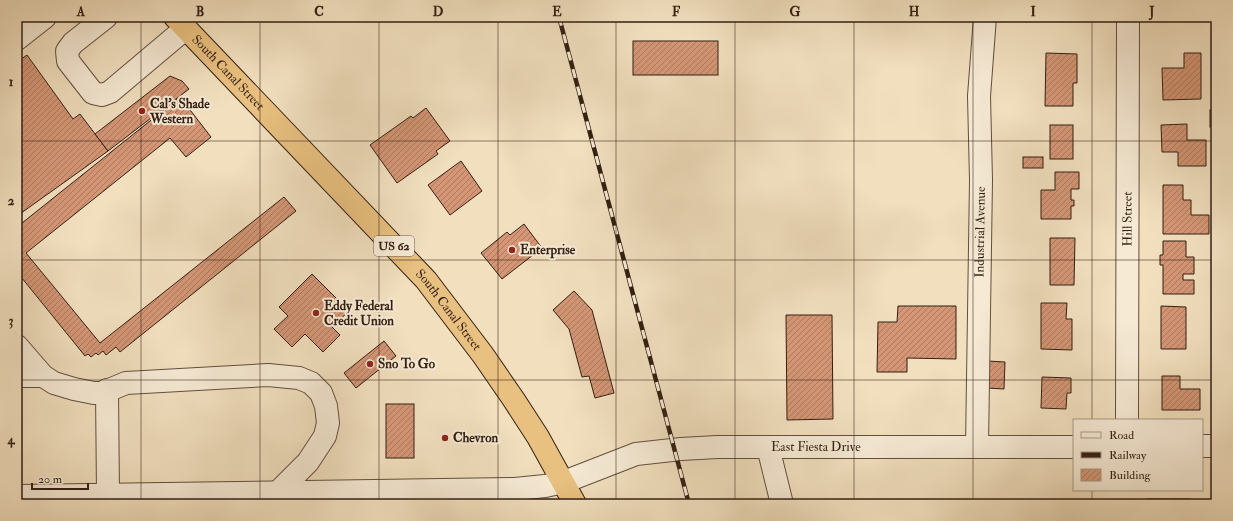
<svg xmlns="http://www.w3.org/2000/svg" width="1233" height="521" font-family="'IM FELL Double Pica',serif">
<style>
.building{fill:url(#building-hatch);stroke:#331f13}
.lines{fill:none;stroke-linecap:round;stroke-linejoin:round}
.minor-casing{stroke:#624f3e;stroke-width:24}
.highway-casing{stroke:#331f13;stroke-width:24}
.minor{stroke:#f6ead5;stroke-width:22}
.highway{stroke:#e8c07f;stroke-width:22}
.rail-casing{stroke:#331f13;stroke-width:4.5}
.rail{stroke:#f6ead5;stroke-width:3;stroke-dasharray:9;stroke-linecap:butt}
.grid{fill:none;stroke:#331f13;stroke-width:1;stroke-opacity:0.55}
.poi-dot{fill:#8f2418;stroke:#f6ead5;stroke-width:1.5}
.labels{text-anchor:middle;dominant-baseline:central;stroke-width:4;stroke-linejoin:round;paint-order:stroke}
.shield{fill:#f6ead5;stroke:#6e5c4d;stroke-width:1}
.shield-label{font-size:12px;font-weight:bold;fill:#331f13}
.street-label{font-size:13px;fill:#331f13;stroke:#f6ead5}
.poi-label{font-size:13px;font-weight:bold;fill:#331f13;stroke:#f6ead5;text-anchor:start}
.neatline{fill:none;stroke:#331f13;stroke-width:1.5}
.grid-label{font-size:13px;text-anchor:middle;font-weight:bold;fill:#331f13}
</style>
<defs>
<pattern id="building-hatch" width="6" height="6" patternUnits="userSpaceOnUse"><rect width="6" height="6" fill="#d49675"/><path d="M-1 1l2-2M0 6l6-6M5 7l2-2" fill="none" stroke="#ad7a5f"/></pattern>
</defs>
<rect width="100%" height="100%" fill="#f1dfbe"/>
<filter id="stains"><feTurbulence type="fractalNoise" baseFrequency=".005" numOctaves="4"/><feColorMatrix values="0 0 0 0 .2 0 0 0 0 .09 0 0 0 0 .02 0 0 0 .5 -.17"/></filter>
<radialGradient id="worn" r=".72"><stop offset=".6" stop-color="#630" stop-opacity="0"/><stop offset="1" stop-color="#630" stop-opacity=".3"/></radialGradient>
<!-- building -->
<g class="building">
<path d="M232,17H243L235,22Z"/>
<rect x="633" y="41" width="85" height="34"/>
<path d="M1046,53L1077,54V83H1073V106H1045Z"/>
<path d="M1184,53H1201V99L1163,100L1162,68H1184Z"/>
<path d="M27,55L73,119L80,114L108,151L17,216V62Z"/>
<path d="M170,76L182,81L189,89L108,151L95,134Z"/>
<path d="M180,97L211,137L186,157L170,138L26,253L100,343L284,197L296,211L120,352L116,347L106,355L103,351L98,355L96,353L91,357L88,354L85,356L17,272V227Z"/>
<path d="M426,108L450,141L436,151L438,154L397,183L370,145L411,116L413,118Z"/>
<rect x="1210" y="110" width="6" height="17"/>
<path d="M1187,124V140H1206V166H1178V152H1162L1161,125Z"/>
<rect x="1050" y="125" width="23" height="34"/>
<rect x="1023" y="157" width="20" height="11"/>
<path d="M461,161L482,191L450,215L428,185Z"/>
<path d="M1055,172H1079V189H1071V200H1074V206H1071V219H1041V190H1055Z"/>
<path d="M1163,185H1183V200H1191V215H1209V234H1163Z"/>
<path d="M524,224L542,248L502,279L481,253L507,232L510,235Z"/>
<path d="M1050,238H1075L1074,285H1050Z"/>
<path d="M1163,241H1186V257H1194V274H1183V280H1194V294H1163V265H1160V255H1163Z"/>
<path d="M312,274L349,311L332,327L340,335L323,352L305,334L292,347L274,329L288,316L279,307Z"/>
<path d="M574,291L592,310L614,393L595,398L589,376L582,377L569,329L553,310Z"/>
<path d="M1041,303H1067L1066,319H1072V350L1041,349Z"/>
<path d="M898,306H956V359L907,358V372H877L878,322H897Z"/>
<path d="M1161,306L1186,307V349H1161Z"/>
<path d="M786,315H832L833,419L787,420Z"/>
<path d="M384,341L396,356L356,388L344,373Z"/>
<path d="M988,361L1005,362L1004,389L987,388Z"/>
<path d="M1162,376H1180V389H1200V410H1162Z"/>
<path d="M1042,377L1071,378V393H1067L1066,409L1041,408Z"/>
<rect x="386" y="404" width="28" height="54"/>
<rect x="1147" y="499" width="43" height="5"/>
</g>
<g class="lines">
<defs>
<g id="minor">
<path d="M106,17L73,43L67,51L68,61L93,93L102,95L110,92L186,28"/>
<path d="M17,39L45,17"/>
<path d="M17,346L43,376"/>
<path d="M17,376H43L54,383L74,389L94,393H102L126,383L268,375L299,378L311,383L321,393L326,406L328,423L325,436L308,462L278,492"/>
<path d="M107,390L108,495"/>
<path id="s1" d="M1127,420L1128,17"/>
<path d="M1202,446H1216"/>
<path d="M768,447L782,504"/>
<path id="s2" d="M977,447L981,180L979,96L985,17"/>
<path id="s3" d="M17,496L515,489L545,486L564,482L636,454L681,449L717,447H1074"/>
</g>
<g id="highway">
<path id="s4" d="M175,17L426,280L483,355L514,400L538,437L575,504"/>
</g>
</defs>
<!-- minor casing -->
<use href="#minor" class="minor-casing"/>
<!-- highway casing -->
<use href="#highway" class="highway-casing"/>
<!-- minor -->
<use href="#minor" class="minor"/>
<!-- highway -->
<use href="#highway" class="highway"/>
<defs>
<path id="rail" d="M559,17L689,504"/>
</defs>
<!-- rail casing -->
<use href="#rail" class="rail-casing"/>
<!-- rail -->
<use href="#rail" class="rail"/>
</g>
<!-- grid -->
<path class="grid" d="M141,17V504M260,17V504M379,17V504M498,17V504M616,17V504M735,17V504M854,17V504M973,17V504M1092,17V420M17,141H1216M17,260H1216M17,380H1216M1092,490V504"/>
<!-- markers -->
<g class="poi-dot">
<circle cx="142" cy="111" r="4"/>
<circle cx="512" cy="250" r="4"/>
<circle cx="316" cy="313" r="4"/>
<circle cx="370" cy="364" r="4"/>
<circle cx="445" cy="438" r="4"/>
</g>
<g class="labels">
<!-- shield labels -->
<rect class="shield" x="374" y="236" width="40" height="20" rx="3"/>
<g class="shield-label">
<text x="394" y="246">US 62</text>
</g>
<!-- street labels -->
<g class="street-label">
<text stroke="none"><textPath href="#s4" startOffset="77">South Canal Street</textPath></text>
<text stroke="none"><textPath href="#s1" startOffset="201">Hill Street</textPath></text>
<text stroke="none"><textPath href="#s2" startOffset="215">Industrial Avenue</textPath></text>
<text stroke="none"><textPath href="#s4" startOffset="401">South Canal Street</textPath></text>
<text stroke="none"><textPath href="#s3" startOffset="805">East Fiesta Drive</textPath></text>
</g>
<!-- poi labels -->
<g class="poi-label">
<text x="150" y="104">Cal's Shade<tspan x="150" dy="15">Western</tspan></text>
<text x="520" y="250">Enterprise</text>
<text x="324" y="306">Eddy Federal<tspan x="324" dy="15">Credit Union</tspan></text>
<text x="378" y="364">Sno To Go</text>
<text x="453" y="438">Chevron</text>
</g>
</g>
<!-- margin -->
<rect width="1233" height="521" fill="none" stroke="#f1dfbe" stroke-width="44"/>
<!-- legend -->
<rect x="1073" y="419" width="130" height="72" fill="#f6ead5" stroke="#a89987"/>
<rect x="1081" y="432" width="20" height="6" fill="#f6ead5" stroke="#a89987"/>
<text x="1109" y="439" font-size="12" fill="#331f13">Road</text>
<rect x="1081" y="452" width="20" height="6" fill="#331f13" stroke="#a89987"/>
<text x="1109" y="459" font-size="12" fill="#331f13">Railway</text>
<rect x="1081" y="469" width="20" height="12" fill="url(#building-hatch)" stroke="#a89987"/>
<text x="1109" y="479" font-size="12" fill="#331f13">Building</text>
<!-- scale -->
<path d="M32 483v6h56v-6" fill="none" stroke="#331f13" stroke-width="2"/>
<text x="38" y="483" font-size="12" fill="#331f13" stroke="#f6ead5" stroke-width="3" paint-order="stroke">20 m</text>
<rect x="22" y="22" width="1189" height="477" class="neatline"/>
<g class="grid-label">
<text x="81" y="16">A</text>
<text x="200" y="16">B</text>
<text x="319" y="16">C</text>
<text x="438" y="16">D</text>
<text x="557" y="16">E</text>
<text x="676" y="16">F</text>
<text x="795" y="16">G</text>
<text x="914" y="16">H</text>
<text x="1033" y="16">I</text>
<text x="1152" y="16">J</text>
<text x="11" y="86">1</text>
<text x="11" y="205">2</text>
<text x="11" y="325">3</text>
<text x="11" y="444">4</text>
</g>
<rect width="100%" height="100%" filter="url(#stains)"/>
<rect width="100%" height="100%" fill="url(#worn)"/>
</svg>
